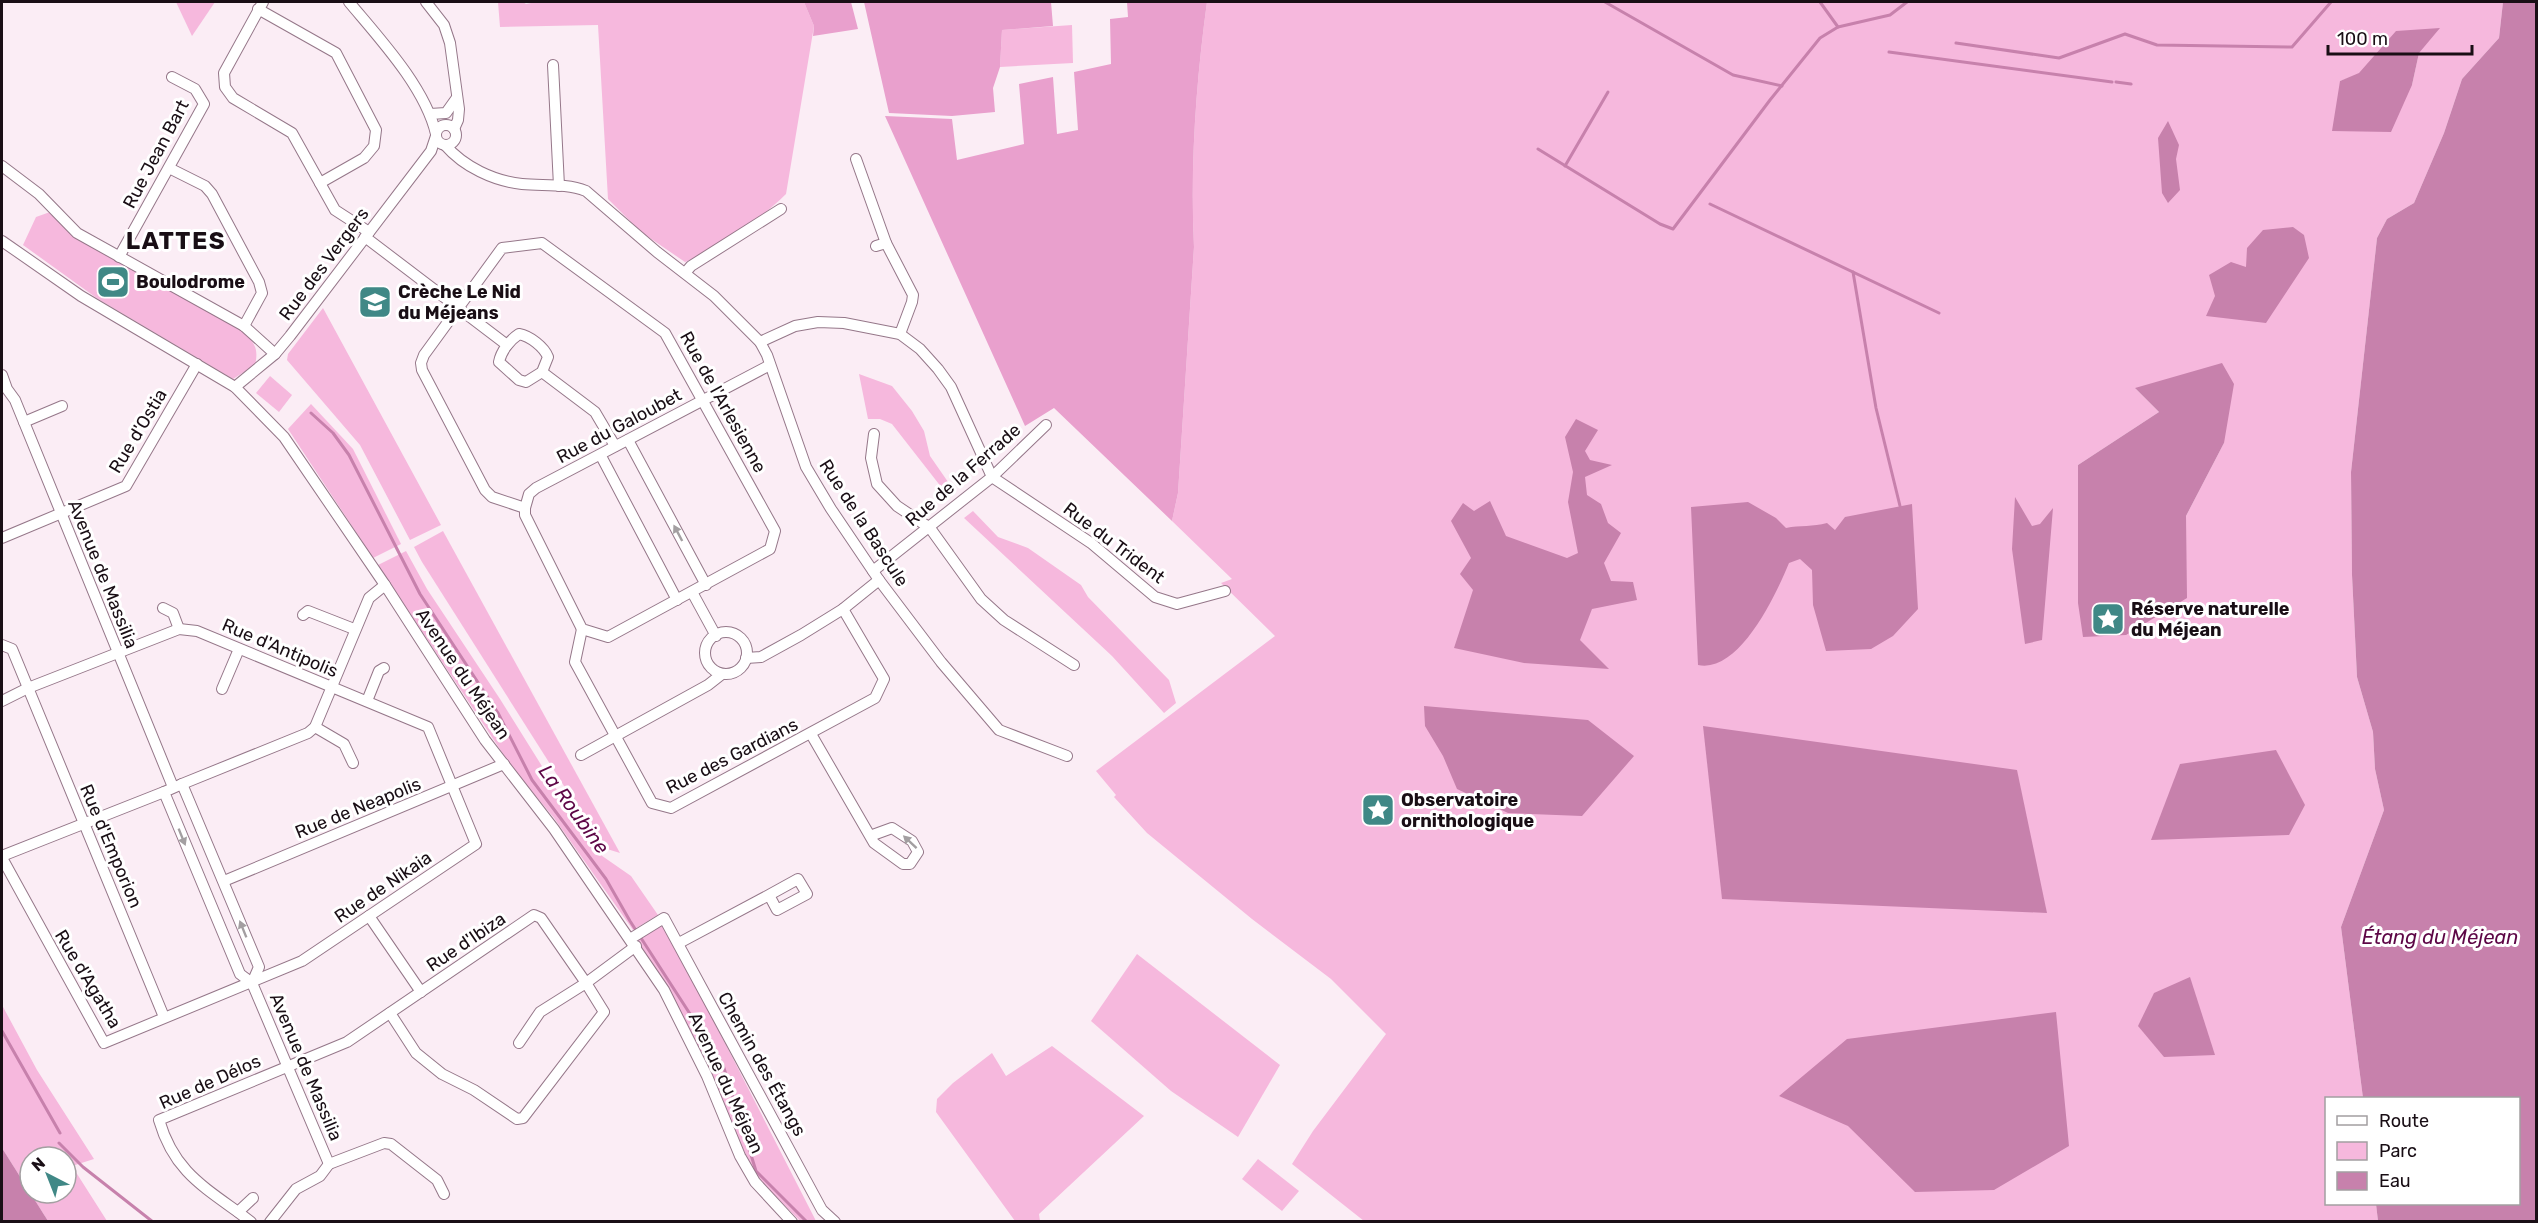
<svg xmlns="http://www.w3.org/2000/svg" width="2538" height="1223" font-family="Rubik,sans-serif">
<style>
.green{fill:#f6b8dd;fill-rule:evenodd}
.forest{fill:#e9a0cd}
.water{fill:#c781ac}
.lines{fill:none;stroke-linecap:round;stroke-linejoin:round}
.stream{stroke:#c781ac;stroke-width:3}
.street-casing{stroke:#957789;stroke-width:12}
.street{stroke:#fff;stroke-width:10}
.oneway{fill:#a39fa1}
.labels{text-anchor:middle;dominant-baseline:central;stroke-width:6;stroke-linejoin:round;paint-order:stroke}
.street-label{font-size:18px;fill:#190e15;stroke:#fff}
.poi-label{font-size:18px;font-weight:bold;fill:#190e15;stroke:#fff;text-anchor:start}
.water-label{font-size:20px;font-style:italic;fill:#5d0646;stroke:#fff}
.district-label{font-size:24px;font-weight:bold;letter-spacing:1.5px;fill:#190e15;stroke:#fff}
</style>
<rect width="100%" height="100%" fill="#fbedf5"/>
<!-- green -->
<g class="green">
<path d="M176,2H215L192,36Z"/>
<path d="M498,2H523L526,4L536,2H804L814,26L786,194C758,221 721,249 685,262L641,232L608,199L598,25L500,27Z"/>
<path d="M1207,2H2503L2499,38L2462,79L2444,133L2414,203L2387,219L2377,238L2351,472L2352,575L2357,677L2373,732L2375,769L2384,810L2341,927L2363,1098H2326V1204H2376L2378,1221H1364L1292,1164L1313,1131L1386,1034L1331,979L1252,919L1147,833L1114,797L1116,795L1096,771L1275,636L1221,583L1232,579L1172,521L1178,493L1194,247C1190,166 1196,82 1207,2ZM2419,53L2412,85L2340,81ZM2135,388L2224,443L2186,516L2185,553L2078,465L2159,412Z"/>
<path d="M1072,25L1073,63L1000,67L1002,30Z"/>
<path d="M50,212L77,238L237,327C251,339 260,345 255,365L233,379L98,299L23,245L36,217Z"/>
<path d="M323,308L441,525L410,540L360,445L287,360L288,354Z"/>
<path d="M859,374L892,386L912,411L924,431L930,456L955,492L949,497L892,424L880,419H868Z"/>
<path d="M270,376L292,395L279,412L256,393Z"/>
<path d="M311,404L353,449L401,544L373,558L288,429Z"/>
<path d="M973,511L998,537L1028,548L1081,585L1088,597L1169,680L1176,703L1164,713L1112,656L964,518Z"/>
<path d="M443,531L620,853L607,849L590,827L422,562L414,547Z"/>
<path d="M406,551L427,589L500,699L595,851L631,876L658,915L633,930L554,818L511,766L378,565Z"/>
<path d="M662,924L680,955L816,1221H800L754,1174L710,1073L638,940Z"/>
<path d="M1137,954L1280,1065L1238,1137L1171,1091L1091,1021Z"/>
<path d="M2,1005L37,1070L94,1159L72,1166L107,1221H48L2,1148ZM30,1157H66V1193H30Z"/>
<path d="M1052,1046L1144,1116L1039,1214L1040,1221H1015L936,1112L937,1099L953,1083L992,1053L1006,1076Z"/>
<path d="M1258,1159L1299,1191L1282,1211L1242,1179Z"/>
</g>
<!-- forest -->
<g class="forest">
<path d="M804,2H851L858,29L813,36L814,26Z"/>
<path d="M864,2H1051L1053,26L1002,30L1000,67L993,88L995,112L952,116L889,113Z"/>
<path d="M1127,2H1207C1196,82 1190,166 1194,247L1178,493L1172,521L1054,408L1025,426L885,116L952,119L957,160L1024,144L1019,84L1053,77L1057,134L1078,130L1074,72L1111,64L1110,19L1128,17Z"/>
</g>
<!-- water -->
<g class="water">
<path d="M2503,2H2536V1221H2378L2376,1204H2518V1098H2363L2341,927L2384,810L2375,769L2373,732L2357,677L2352,575L2351,472L2377,238L2387,219L2414,203L2444,133L2462,79L2499,38Z"/>
<path d="M2440,28L2419,53L2412,85L2391,132L2332,131L2340,81L2359,73L2396,31Z"/>
<path d="M2168,121L2179,145L2176,159L2180,190L2168,203L2162,193L2158,138Z"/>
<path d="M2293,227L2304,235L2309,258L2266,323L2206,316L2215,296L2209,275L2231,262L2246,267L2247,248L2263,230Z"/>
<path d="M2222,363L2234,384L2224,443L2186,516L2187,598L2126,635L2083,637L2078,603V465L2159,412L2135,388Z"/>
<path d="M1576,419L1598,430L1585,451L1590,460L1612,465L1585,477L1587,495L1601,504L1608,523L1621,533L1604,563L1611,581L1633,582L1637,600L1592,609L1580,640L1609,669L1524,663L1454,648L1473,590L1460,574L1471,558L1451,521L1463,503L1474,511L1490,501L1506,536L1567,558L1578,553L1568,502L1573,472L1565,437Z"/>
<path d="M2015,497L2032,526L2040,524L2053,508L2042,640L2025,644L2012,549Z"/>
<path d="M1748,502L1776,518L1786,528C1800,525 1813,527 1827,523L1835,530L1845,517L1912,504L1918,609L1893,636L1871,649L1826,651L1813,605L1812,570L1800,559L1789,563C1776,595 1739,674 1698,665L1691,507Z"/>
<path d="M1424,706L1588,720L1634,756L1582,816L1508,813L1457,789L1443,756L1425,726Z"/>
<path d="M1703,726L2017,770L2047,913L1722,899Z"/>
<path d="M2276,750L2305,805L2289,835L2151,840L2180,764Z"/>
<path d="M2190,977L2215,1055L2164,1057L2138,1026L2154,993Z"/>
<path d="M2056,1012L2069,1146L1994,1190L1915,1192L1848,1126L1779,1096L1847,1039Z"/>
<path d="M2,1148L48,1221H2Z"/>
</g>
<g class="lines">
<!-- stream -->
<g class="stream">
<path d="M1605,2L1733,75L1782,86"/>
<path d="M1820,2L1838,27"/>
<path d="M1956,43L2059,58L2125,34L2157,45L2292,47L2331,2"/>
<path d="M1889,52L2112,82"/>
<path d="M2116,82L2131,84"/>
<path d="M1538,149L1660,224L1673,229L1770,100L1820,38L1838,27L1890,15L1907,2"/>
<path d="M1565,166L1608,92"/>
<path d="M1710,204L1939,313"/>
<path d="M1853,272L1876,408L1900,506"/>
<path d="M311,413L333,433L349,455L420,594L498,713L532,780L606,879L630,921L723,1065L756,1171L807,1222"/>
<path d="M2,1031L60,1133"/>
<path d="M59,1143L83,1167L153,1222"/>
</g>
<defs>
<g id="street">
<path d="M263,2L224,73L225,87L233,98L292,133L335,210L369,232"/>
<path d="M349,2C379,38 425,87 436,134"/>
<path d="M426,2L444,25L450,43L459,109L458,120L454,129"/>
<path d="M258,9L336,53L376,130L374,146L364,158L320,183"/>
<path d="M553,65L559,186"/>
<path d="M430,114L446,113L456,99"/>
<circle cx="446" cy="135" r="10"/>
<path d="M445,145C464,167 494,181 522,184C544,186 566,183 586,191L657,252L714,296L760,342L767,355L806,467L831,509L879,580L941,662L999,730L1067,756"/>
<path d="M856,159L886,243"/>
<path d="M2,166L39,194L77,233L244,326L275,354"/>
<path d="M169,168L205,186L212,194L259,282L262,293L244,326"/>
<path d="M365,237L507,345"/>
<path d="M2,241L81,296L235,387L284,437L385,585L485,740L554,829L664,990L707,1076L740,1156L755,1182L792,1222"/>
<path d="M542,243L665,333L775,531L770,549L608,637L582,629L525,515V508L492,497L485,490L422,370L421,363L424,355L502,248Z"/>
<path d="M876,246L886,243L913,295L912,302L900,334"/>
<path d="M119,257L204,104L195,89L172,77"/>
<path d="M685,273L691,266L781,209"/>
<path d="M519,334C530,336 544,347 548,357L542,372L526,382L519,380L499,362C501,351 510,340 519,334Z"/>
<path d="M760,342L795,326L818,322L844,323L900,334L920,349L938,369L951,387L992,477L1091,543L1155,597L1177,604L1225,591"/>
<path d="M542,372L595,412L615,446"/>
<path d="M2,375L7,389L15,400L173,787"/>
<path d="M235,387L275,354L290,336L431,151L436,136"/>
<path d="M24,422L62,406"/>
<path d="M874,434L871,458L877,484L897,506L930,528L981,599L1004,620L1074,665"/>
<path d="M628,440L706,585"/>
<path d="M601,456L677,600"/>
<path d="M525,508L529,494L536,488L770,365"/>
<path d="M2,538L126,486L197,364"/>
<path d="M873,571L992,477L1046,425"/>
<path d="M692,592L716,636"/>
<path d="M163,608L173,613L179,629"/>
<path d="M303,615L308,611L354,629"/>
<path d="M582,629L575,662L652,803L671,808L875,698L884,679L843,609"/>
<circle cx="726" cy="653" r="21"/>
<path d="M2,645L12,649L164,1017"/>
<path d="M746,658L761,657L801,635L843,609L879,580"/>
<path d="M222,689L239,649"/>
<path d="M2,701L28,688L179,629L197,631L428,727L476,844L302,961L104,1043L2,858"/>
<path d="M367,701L379,671L384,668"/>
<path d="M315,727L344,744L353,763"/>
<path d="M811,734L874,843L903,864H910L918,852L912,841L892,828L870,836"/>
<path d="M581,755L708,685L722,674"/>
<path d="M182,784L308,733L315,727L369,598L385,585"/>
<path d="M2,856L164,792"/>
<path d="M224,881L504,764"/>
<path d="M369,916L421,992"/>
<path d="M630,939L664,918L822,1210L835,1222"/>
<path d="M679,943L769,895L777,910L807,894L798,879L769,895"/>
<path d="M252,983L259,967L182,784L164,792L240,974L252,983L329,1164"/>
<path d="M390,1013L416,1053L442,1074L474,1090L517,1119L523,1118L604,1012L586,983L540,1012L519,1043"/>
<path d="M329,1164L384,1143L391,1144L437,1180L444,1194"/>
<path d="M253,1198L238,1212C199,1184 173,1168 159,1120L347,1042L534,915L541,918L586,983L636,946"/>
<path d="M238,1212L251,1222"/>
<path d="M270,1222L296,1189L320,1176L329,1164"/>
</g>
</defs>
<!-- street casing -->
<use href="#street" class="street-casing"/>
<!-- street -->
<use href="#street" class="street"/>
</g>
<!-- one-way arrows -->
<defs><path id="oneway-solid" d="M-6-.8H1V-3.2L6.5 0L1 3.2V.8H-6Z" transform="scale(1.5)"/></defs>
<g class="oneway">
<use href="#oneway-solid" transform="translate(678 533) rotate(-118)"/>
<use href="#oneway-solid" transform="translate(182 837) rotate(68)"/>
<use href="#oneway-solid" transform="translate(910 842) rotate(-137)"/>
<use href="#oneway-solid" transform="translate(243 929) rotate(-112)"/>
</g>
<!-- icons -->
<defs>
<symbol id="stadium-square" viewBox="-11 -11 22 22"><rect x="-9" y="-9" width="18" height="18" rx="4" fill="#408886" stroke="#fff"/><path d="M0-5a6.5 5 0 1 0 0 10a6.5 5 0 1 0 0-10ZM-3.5-1.8h7v3.6h-7Z" fill="#fff"/></symbol>
<symbol id="school-square" viewBox="-11 -11 22 22"><rect x="-9" y="-9" width="18" height="18" rx="4" fill="#408886" stroke="#fff"/><path d="M0-5L7-2L0 1L-7-2ZM-4 1L0 2.5L4 1V4Q0 6-4 4Z" fill="#fff"/></symbol>
<symbol id="sight-square" viewBox="-11 -11 22 22"><rect x="-9" y="-9" width="18" height="18" rx="4" fill="#408886" stroke="#fff"/><path d="M0-6L1.8-2.2L6-1.7L2.9 1.2L3.7 5.4L0 3.3L-3.7 5.4L-2.9 1.2L-6-1.7L-1.8-2.2Z" fill="#fff"/></symbol>
</defs>
<g fill-rule="evenodd">
<use href="#stadium-square" x="94" y="263" width="38" height="38"/>
<use href="#school-square" x="356" y="283" width="38" height="38"/>
<use href="#sight-square" x="2089" y="600" width="38" height="38"/>
<use href="#sight-square" x="1359" y="791" width="38" height="38"/>
</g>
<g class="labels">
<!-- street labels -->
<g class="street-label">
<text transform="translate(156 154) rotate(-62)">Rue Jean Bart</text>
<text transform="translate(324 264) rotate(-53)">Rue des Vergers</text>
<text transform="translate(723 402) rotate(61)">Rue de l'Arlesienne</text>
<text transform="translate(619 426) rotate(-28)">Rue du Galoubet</text>
<text transform="translate(138 431) rotate(-59)">Rue d'Ostia</text>
<text transform="translate(963 475) rotate(-41)">Rue de la Ferrade</text>
<text transform="translate(864 523) rotate(57)">Rue de la Bascule</text>
<text transform="translate(1114 543) rotate(37)">Rue du Trident</text>
<text transform="translate(103 574) rotate(68)">Avenue de Massilia</text>
<text transform="translate(280 648) rotate(23)">Rue d'Antipolis</text>
<text transform="translate(463 674) rotate(56)">Avenue du Méjean</text>
<text transform="translate(732 756) rotate(-27)">Rue des Gardians</text>
<text transform="translate(358 808) rotate(-22)">Rue de Neapolis</text>
<text transform="translate(111 846) rotate(67)">Rue d'Emporion</text>
<text transform="translate(383 887) rotate(-34)">Rue de Nikaia</text>
<text transform="translate(466 942) rotate(-34)">Rue d'Ibiza</text>
<text transform="translate(88 979) rotate(59)">Rue d'Agatha</text>
<text transform="translate(762 1064) rotate(61)">Chemin des Étangs</text>
<text transform="translate(306 1067) rotate(67)">Avenue de Massilia</text>
<text transform="translate(210 1082) rotate(-24)">Rue de Délos</text>
<text transform="translate(726 1083) rotate(65)">Avenue du Méjean</text>
</g>
<!-- poi labels -->
<g class="poi-label">
<text x="136" y="282">Boulodrome</text>
<text x="398" y="292">Crèche Le Nid<tspan x="398" dy="21">du Méjeans</tspan></text>
<text x="2131" y="609">Réserve naturelle<tspan x="2131" dy="21">du Méjean</tspan></text>
<text x="1401" y="800">Observatoire<tspan x="1401" dy="21">ornithologique</tspan></text>
</g>
<!-- water labels -->
<g class="water-label">
<text transform="translate(574 809) rotate(54)">La Roubine</text>
<text x="2440" y="937">Étang du Méjean</text>
</g>
<!-- district labels -->
<g class="district-label">
<text x="176" y="241">LATTES</text>
</g>
</g>
<!-- border -->
<rect width="2538" height="1223" fill="none" stroke="#190e15" stroke-width="6"/>
<!-- legend -->
<rect x="2325" y="1097" width="195" height="108" fill="#ffffff" stroke="#a39fa1" stroke-width="1.5"/>
<rect x="2337" y="1116" width="30" height="9" fill="#ffffff" stroke="#a39fa1" stroke-width="1.5"/>
<text x="2379" y="1127" font-size="18" fill="#190e15">Route</text>
<rect x="2337" y="1142" width="30" height="18" fill="#f6b8dd" stroke="#a39fa1" stroke-width="1.5"/>
<text x="2379" y="1157" font-size="18" fill="#190e15">Parc</text>
<rect x="2337" y="1172" width="30" height="18" fill="#c781ac" stroke="#a39fa1" stroke-width="1.5"/>
<text x="2379" y="1187" font-size="18" fill="#190e15">Eau</text>
<!-- north arrow -->
<g transform="translate(48 1175) rotate(318)"><circle r="28" fill="#ffffff" stroke="#a39fa1" stroke-width="1.5"/>
<path d="M0-4.5L10 22L0 15L-10 22Z" fill="#408886"/>
<text y="-9" font-size="16" font-weight="bold" text-anchor="middle" fill="#190e15">N</text>
</g>
<!-- scale -->
<path d="M2328 45v9h144v-9" fill="none" stroke="#190e15" stroke-width="3"/>
<text x="2337" y="45" font-size="18" fill="#190e15" stroke="#ffffff" stroke-width="4.5" paint-order="stroke">100 m</text>
</svg>
